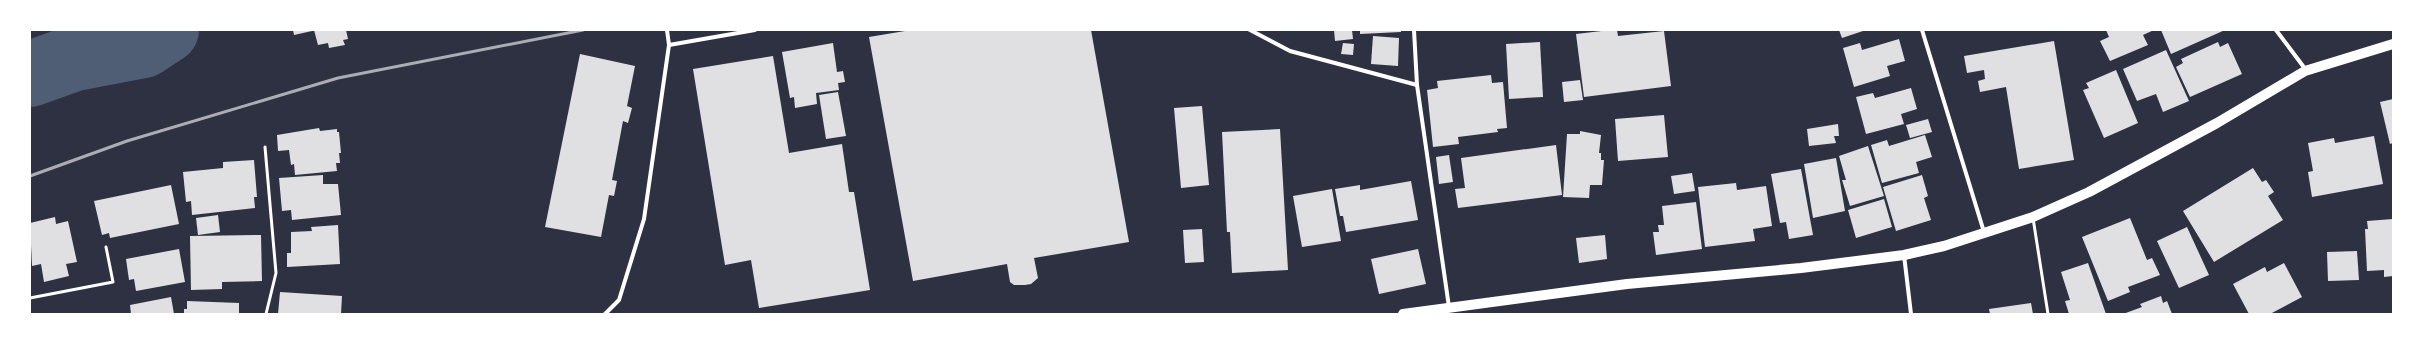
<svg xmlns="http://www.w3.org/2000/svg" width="2423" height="344" font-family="'Zilla Slab',serif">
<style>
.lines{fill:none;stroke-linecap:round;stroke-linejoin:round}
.river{stroke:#4f5d75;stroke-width:66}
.building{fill:#e0e0e3}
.service{stroke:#fff;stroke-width:3}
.minor{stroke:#fff;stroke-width:4}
.primary{stroke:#fff;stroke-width:10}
.rail{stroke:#abadb3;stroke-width:3}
</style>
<rect width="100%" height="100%" fill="#2d3142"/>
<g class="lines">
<!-- river -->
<path class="river" d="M30,74L75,58L143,45L166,30"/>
</g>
<!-- building -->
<g class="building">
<path d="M293,30H312V31L294,35Z"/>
<path d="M314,30H346L348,39L343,40L345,45L329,48L328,43L318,45Z"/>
<path d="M911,30H1091L1129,242L1034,258L1038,278L1031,284L1025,285H1014L1010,282L1007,264L913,281L869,37Z"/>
<path d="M1334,30H1352L1353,39L1335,41Z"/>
<path d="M1360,30H1401V32L1360,34Z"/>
<path d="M1610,30H1617L1618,36L1664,31L1671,86L1584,97L1576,34Z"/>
<path d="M1839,30H1866L1842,38Z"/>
<path d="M2106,30H2154L2143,35L2148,45L2110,61L2100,41L2109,37Z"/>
<path d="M2161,30H2225L2171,54Z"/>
<path d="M1373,36L1399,38L1398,66L1371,64Z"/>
<path d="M1899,39L1905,61L1887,66L1890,76L1854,87L1843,48L1860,43L1862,50Z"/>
<path d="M2054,41L2074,160L2019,169L2006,87L1980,92L1978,81L1985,79L1984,70L1967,73L1964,56Z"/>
<path d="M1540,42L1543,97L1509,99L1506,44Z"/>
<path d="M2218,42L2220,47L2228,43L2242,74L2190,97L2176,67L2183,63L2181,59Z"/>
<path d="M833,43L837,72L843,71L845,82L838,83L839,90L816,93L817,104L795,108L794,97L790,98L782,52Z"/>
<path d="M1343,43L1354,44L1353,55L1341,54Z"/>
<path d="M2166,50L2189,101L2163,112L2156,94L2137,101L2123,69Z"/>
<path d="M580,54L635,66L627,106L632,108L628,123L623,121L612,180L617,181L614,196L609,195L601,237L545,227Z"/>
<path d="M773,56L789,153L842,144L849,192H854L870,290L759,308L751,260L725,265L693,69Z"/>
<path d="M2116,70L2138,123L2104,138L2083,90L2089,88L2086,83Z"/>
<path d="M1491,75L1492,83L1503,82L1507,128L1497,129L1498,132L1458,137L1459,144L1433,147L1427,90L1438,88L1437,81Z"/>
<path d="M1580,80L1583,100L1564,102L1562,82Z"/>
<path d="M1911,88L1917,109L1901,114L1904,124L1866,134L1856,97L1873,93L1875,98Z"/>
<path d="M838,92L846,136L826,139L819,95Z"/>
<path d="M2393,99V143L2390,144L2380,102Z"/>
<path d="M1202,106L1209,185L1181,188L1174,108Z"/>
<path d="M1664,115L1668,157L1618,161L1615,119Z"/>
<path d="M1928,119L1932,132L1910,138L1906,125Z"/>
<path d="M1838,124L1839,136H1834L1836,143L1809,146L1807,129Z"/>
<path d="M319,128L320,131L337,129V132H339L341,153H339L340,163H336L337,171L295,175L294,164L291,165L289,150L278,151L277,135Z"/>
<path d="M1280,129L1288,270L1232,273L1230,232H1227L1222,132Z"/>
<path d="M1580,131L1601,135L1599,153H1601V160H1604L1602,185H1590L1589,198L1563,197L1567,134H1580Z"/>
<path d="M1925,135L1932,157L1916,162L1919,173L1882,183L1871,145L1887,140L1889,146Z"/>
<path d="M2374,136L2383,184L2312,197L2308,172L2313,171L2308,143L2334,138L2335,143Z"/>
<path d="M1556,145L1562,195L1458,208L1455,189L1465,188L1461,158Z"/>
<path d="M1868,146L1884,196L1850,206L1842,180H1846L1839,156Z"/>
<path d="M1449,155L1453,182L1439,184L1436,157Z"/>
<path d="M1836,158L1845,211L1813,218L1804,164Z"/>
<path d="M254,160L257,197H254L255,208L192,215L191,201L186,202L183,172L223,168V162Z"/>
<path d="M2253,168L2262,182L2266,180L2274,192L2268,196L2283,220L2214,262L2183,211Z"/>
<path d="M1801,169L1813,235L1789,239L1786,222L1780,223L1771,174Z"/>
<path d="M1692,173L1695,191L1674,194L1671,176Z"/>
<path d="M323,175V184H338L341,215L292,220L291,210L282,211L279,178Z"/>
<path d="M1922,175L1928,196L1924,198L1931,220L1896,231L1883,187Z"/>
<path d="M1411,181L1418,220L1346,232L1343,216H1340L1335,189L1360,185V190Z"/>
<path d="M1736,183L1737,190L1766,186L1772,226L1753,229L1755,241L1705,247L1698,187Z"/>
<path d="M171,185L179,224L110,238L109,233L102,235L94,201Z"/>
<path d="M1332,189L1341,241L1302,247L1293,196Z"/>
<path d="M1884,199L1892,227L1856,238L1848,210Z"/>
<path d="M1696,202L1702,249L1656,255L1653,232H1659L1658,225H1664L1662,206Z"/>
<path d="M218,215L220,232L198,235L196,218Z"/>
<path d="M55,217L56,224L68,221L77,262L66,264L69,276L44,282L41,264L32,266L30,223Z"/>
<path d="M2130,218L2147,260L2152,258L2160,275L2128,287L2130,292L2108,301L2082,237Z"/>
<path d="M2393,219V276L2384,277V270L2367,271L2365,229H2368L2367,221Z"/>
<path d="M338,225L340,264L287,267V253H291V232L312,231L311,227Z"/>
<path d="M2187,227L2209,275L2179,288L2157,241Z"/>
<path d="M1202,229L1204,262L1185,263L1183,230Z"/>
<path d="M261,235L262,281L222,282V289L191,290L190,236Z"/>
<path d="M1605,235L1607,259L1579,263L1576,238Z"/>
<path d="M179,249L185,282L136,291L134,279L129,280L126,259Z"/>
<path d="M1418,249L1426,284L1379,294L1371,259Z"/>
<path d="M2357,251L2359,280L2328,281L2327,252Z"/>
<path d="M2088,263L2106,314H2069L2065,301L2070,300L2061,272Z"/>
<path d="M2284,263L2302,297L2270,314H2249L2233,284L2265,267L2267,272Z"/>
<path d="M280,292L342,296L341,314H278Z"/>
<path d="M2161,296L2163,303L2167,301L2172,314H2123L2142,307L2140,304Z"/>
<path d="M171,297L174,314H131L130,305Z"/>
<path d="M187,301L239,303V314H184V309H187Z"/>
<path d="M2031,303L2033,314H1990L1989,309Z"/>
</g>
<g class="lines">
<!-- service -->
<g class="service">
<path d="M265,147L276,273L266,314"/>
<path d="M2033,218L2048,314"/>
<path d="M30,298L113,282L106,247"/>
</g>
<!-- minor -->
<g class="minor">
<path d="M1250,30L1290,51L1417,85"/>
<path d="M1414,30L1417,85L1449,307"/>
<path d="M1922,30L1984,232"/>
<path d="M2276,30L2306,70"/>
<path d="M669,45L755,30"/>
<path d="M1904,255L1911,314"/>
<path d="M605,314L619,300L644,219L669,45L667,30"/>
</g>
<!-- primary -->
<path class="primary" d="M1403,314L1627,284L1801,268L1904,255L1944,246L2033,217L2089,192L2217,123L2305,71L2393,44"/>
<!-- rail -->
<path class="rail" d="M30,176L127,141L338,78L583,30"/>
</g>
<!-- border -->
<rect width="2423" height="344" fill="none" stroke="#ffffff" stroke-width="62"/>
</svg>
